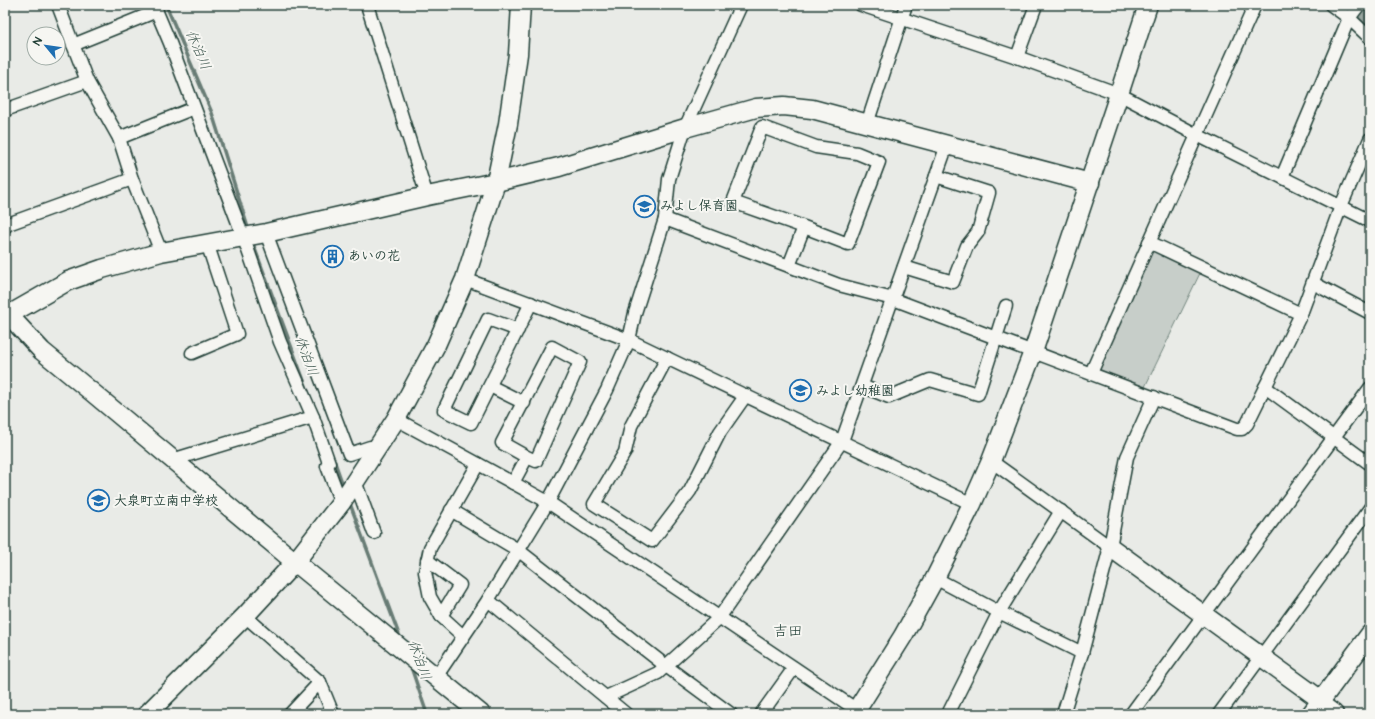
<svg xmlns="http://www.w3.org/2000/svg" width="1375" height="719" font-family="'Architects Daughter','Klee One',sans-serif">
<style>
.green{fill:#c7cec9;stroke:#73867e}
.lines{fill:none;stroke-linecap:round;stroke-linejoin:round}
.stream{stroke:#687c75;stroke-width:3.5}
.river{stroke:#99a6a0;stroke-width:20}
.street-casing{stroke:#1f3d34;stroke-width:15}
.secondary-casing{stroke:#1f3d34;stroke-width:21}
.street{stroke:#f6f6f2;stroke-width:12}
.secondary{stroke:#f6f6f2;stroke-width:18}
.labels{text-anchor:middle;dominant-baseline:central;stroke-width:4;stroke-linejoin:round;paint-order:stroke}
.poi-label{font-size:13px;font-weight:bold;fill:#1f3d34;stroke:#f6f6f2;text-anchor:start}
.water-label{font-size:14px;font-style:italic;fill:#445c54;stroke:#f6f6f2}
.quarter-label{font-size:15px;fill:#1f3d34;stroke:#f6f6f2}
</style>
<rect width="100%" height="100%" fill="#e9ebe7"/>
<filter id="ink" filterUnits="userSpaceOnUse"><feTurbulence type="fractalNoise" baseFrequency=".025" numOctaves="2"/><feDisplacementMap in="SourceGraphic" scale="8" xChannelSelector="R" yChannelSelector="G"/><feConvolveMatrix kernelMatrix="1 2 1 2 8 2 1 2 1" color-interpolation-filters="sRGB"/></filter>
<g filter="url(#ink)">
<!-- green -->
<path class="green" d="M1149,242L1203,267L1142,393L1091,373Z"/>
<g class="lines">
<!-- stream -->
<g class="stream">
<path d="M166,5L212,113L249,231"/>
<path d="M252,241L309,394"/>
<path d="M334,460L344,488"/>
<path d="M349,501L401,640"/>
<path d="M410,664L427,714"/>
</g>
<!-- river -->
<path class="river" d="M1349,5L1361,13L1370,22"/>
<defs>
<g id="street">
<path d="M58,5L87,81L119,138L132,179L161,252"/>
<path d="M154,5L170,43L243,236L280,342L313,417L329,463L327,466L341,503"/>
<path d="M367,5L427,196"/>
<path d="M861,5L1017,57L1119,94L1197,135L1370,221"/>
<path d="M1331,5L1349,18L1370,38"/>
<path d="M73,45L157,11"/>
<path d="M1017,57L1036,5"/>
<path d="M5,110L87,81"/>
<path d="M867,124L906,5"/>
<path d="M119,138L194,108"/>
<path d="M1282,177L1349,18L1359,5"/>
<path d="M665,219L839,285L893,299L1237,429H1242L1247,424L1301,314L1341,206L1370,139"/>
<path d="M5,227L8,224L132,179"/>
<path d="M266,233L349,454L370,447H378"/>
<path d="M1149,242L1301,314"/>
<path d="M789,266L804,227L733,202L762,127L816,147L857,153L879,162L848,244L804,227"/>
<path d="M904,267L953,282L967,246L978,232L989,193L936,176"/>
<path d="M465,279L629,340L972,504"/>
<path d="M1313,283L1370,313"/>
<path d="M518,330L488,319L444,410L471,423L531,303"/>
<path d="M192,353L237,334L207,243"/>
<path d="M667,358L631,426L625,452L594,504L652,541L690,491L720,432L746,395"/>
<path d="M1091,373L1255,5"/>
<path d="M490,386L524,403"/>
<path d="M862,386L889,397L930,380L978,394L1006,306"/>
<path d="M1265,387L1370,464"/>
<path d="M396,419L548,502L857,710"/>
<path d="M172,460L313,417"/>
<path d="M991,461L1110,547"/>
<path d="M355,481L374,533"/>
<path d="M513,483L527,457L502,443L552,347L580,362L536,461L527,457"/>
<path d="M451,510L518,550L666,666L731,714"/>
<path d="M427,560L460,585L441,616"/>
<path d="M935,578L999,612L1082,653"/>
<path d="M488,600L626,714"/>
<path d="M245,616L320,682L333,714"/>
<path d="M463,636L441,616L430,597L425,572L430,548L478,464"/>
<path d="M436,677L488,600L548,502L607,390L629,340L635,313L665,219L669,179L685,128L741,5"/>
<path d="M606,697L658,673L719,618L842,441L947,145"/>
<path d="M290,714L320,682"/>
<path d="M761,714L794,668"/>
<path d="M948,714L999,612L1061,511"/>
<path d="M1063,714L1082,653L1110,547L1127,457L1154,397"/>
<path d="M1131,714L1370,388"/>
<path d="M1219,714L1370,508"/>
</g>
<g id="secondary">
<path d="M5,311L42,351L93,393L295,562L481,714"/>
<path d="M5,317L68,281L102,269L161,252L266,233L427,196L496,182L559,167L685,128L756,108L784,106L812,109L1090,183"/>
<path d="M1110,547L1321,700"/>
<path d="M1319,703L1334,714"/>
<path d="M147,714L245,616L295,562L341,503L396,419L436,345L465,279L496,182L508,124L518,54L521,5"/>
<path d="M854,714L903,636L935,578L972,504L991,461L1033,352L1119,94L1148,5"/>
<path d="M1311,714L1370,634"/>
</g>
</defs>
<!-- street casing -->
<use href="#street" class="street-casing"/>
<!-- secondary casing -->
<use href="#secondary" class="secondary-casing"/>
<!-- street -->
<use href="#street" class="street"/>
<!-- secondary -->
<use href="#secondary" class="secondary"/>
</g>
</g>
<!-- icons -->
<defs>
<symbol id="school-ring" viewBox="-11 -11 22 22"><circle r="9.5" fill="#f6f6f2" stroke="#1f6fb2" stroke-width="1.5"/><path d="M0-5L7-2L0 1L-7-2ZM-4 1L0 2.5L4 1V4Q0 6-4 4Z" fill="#1f6fb2"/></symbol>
<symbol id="building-ring" viewBox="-11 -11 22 22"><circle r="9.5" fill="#f6f6f2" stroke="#1f6fb2" stroke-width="1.5"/><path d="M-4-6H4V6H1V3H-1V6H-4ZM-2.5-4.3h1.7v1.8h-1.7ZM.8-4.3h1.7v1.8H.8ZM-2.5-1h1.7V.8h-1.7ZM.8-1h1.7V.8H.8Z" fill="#1f6fb2"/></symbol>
</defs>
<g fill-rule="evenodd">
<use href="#school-ring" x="632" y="194" width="25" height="25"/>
<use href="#building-ring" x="320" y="244" width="25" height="25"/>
<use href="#school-ring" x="788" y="378" width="25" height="25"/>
<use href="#school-ring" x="86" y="488" width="25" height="25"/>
</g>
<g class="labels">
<!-- poi labels -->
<g class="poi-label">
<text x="660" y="206">みよし保育園</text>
<text x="348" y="256">あいの花</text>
<text x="816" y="391">みよし幼稚園</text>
<text x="114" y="501">大泉町立南中学校</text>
</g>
<!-- water labels -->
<g class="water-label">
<text transform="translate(198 50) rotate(67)">休泊川</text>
<text transform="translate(306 356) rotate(70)">休泊川</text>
<text transform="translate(419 660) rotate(70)">休泊川</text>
</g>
<!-- quarter labels -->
<g class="quarter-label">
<text x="788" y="631">吉田</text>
</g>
</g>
<!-- margin -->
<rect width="1375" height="719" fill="none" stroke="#f6f6f2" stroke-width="20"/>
<rect x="10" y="10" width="1355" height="699" fill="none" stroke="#1f3d34" stroke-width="1.5" filter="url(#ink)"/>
<!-- north arrow -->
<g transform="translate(46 46) rotate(299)"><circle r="19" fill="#f6f6f2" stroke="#a0aca6"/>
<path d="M0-3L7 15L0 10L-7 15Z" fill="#1f6fb2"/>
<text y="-6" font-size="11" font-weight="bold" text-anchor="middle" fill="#1f3d34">N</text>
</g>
</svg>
